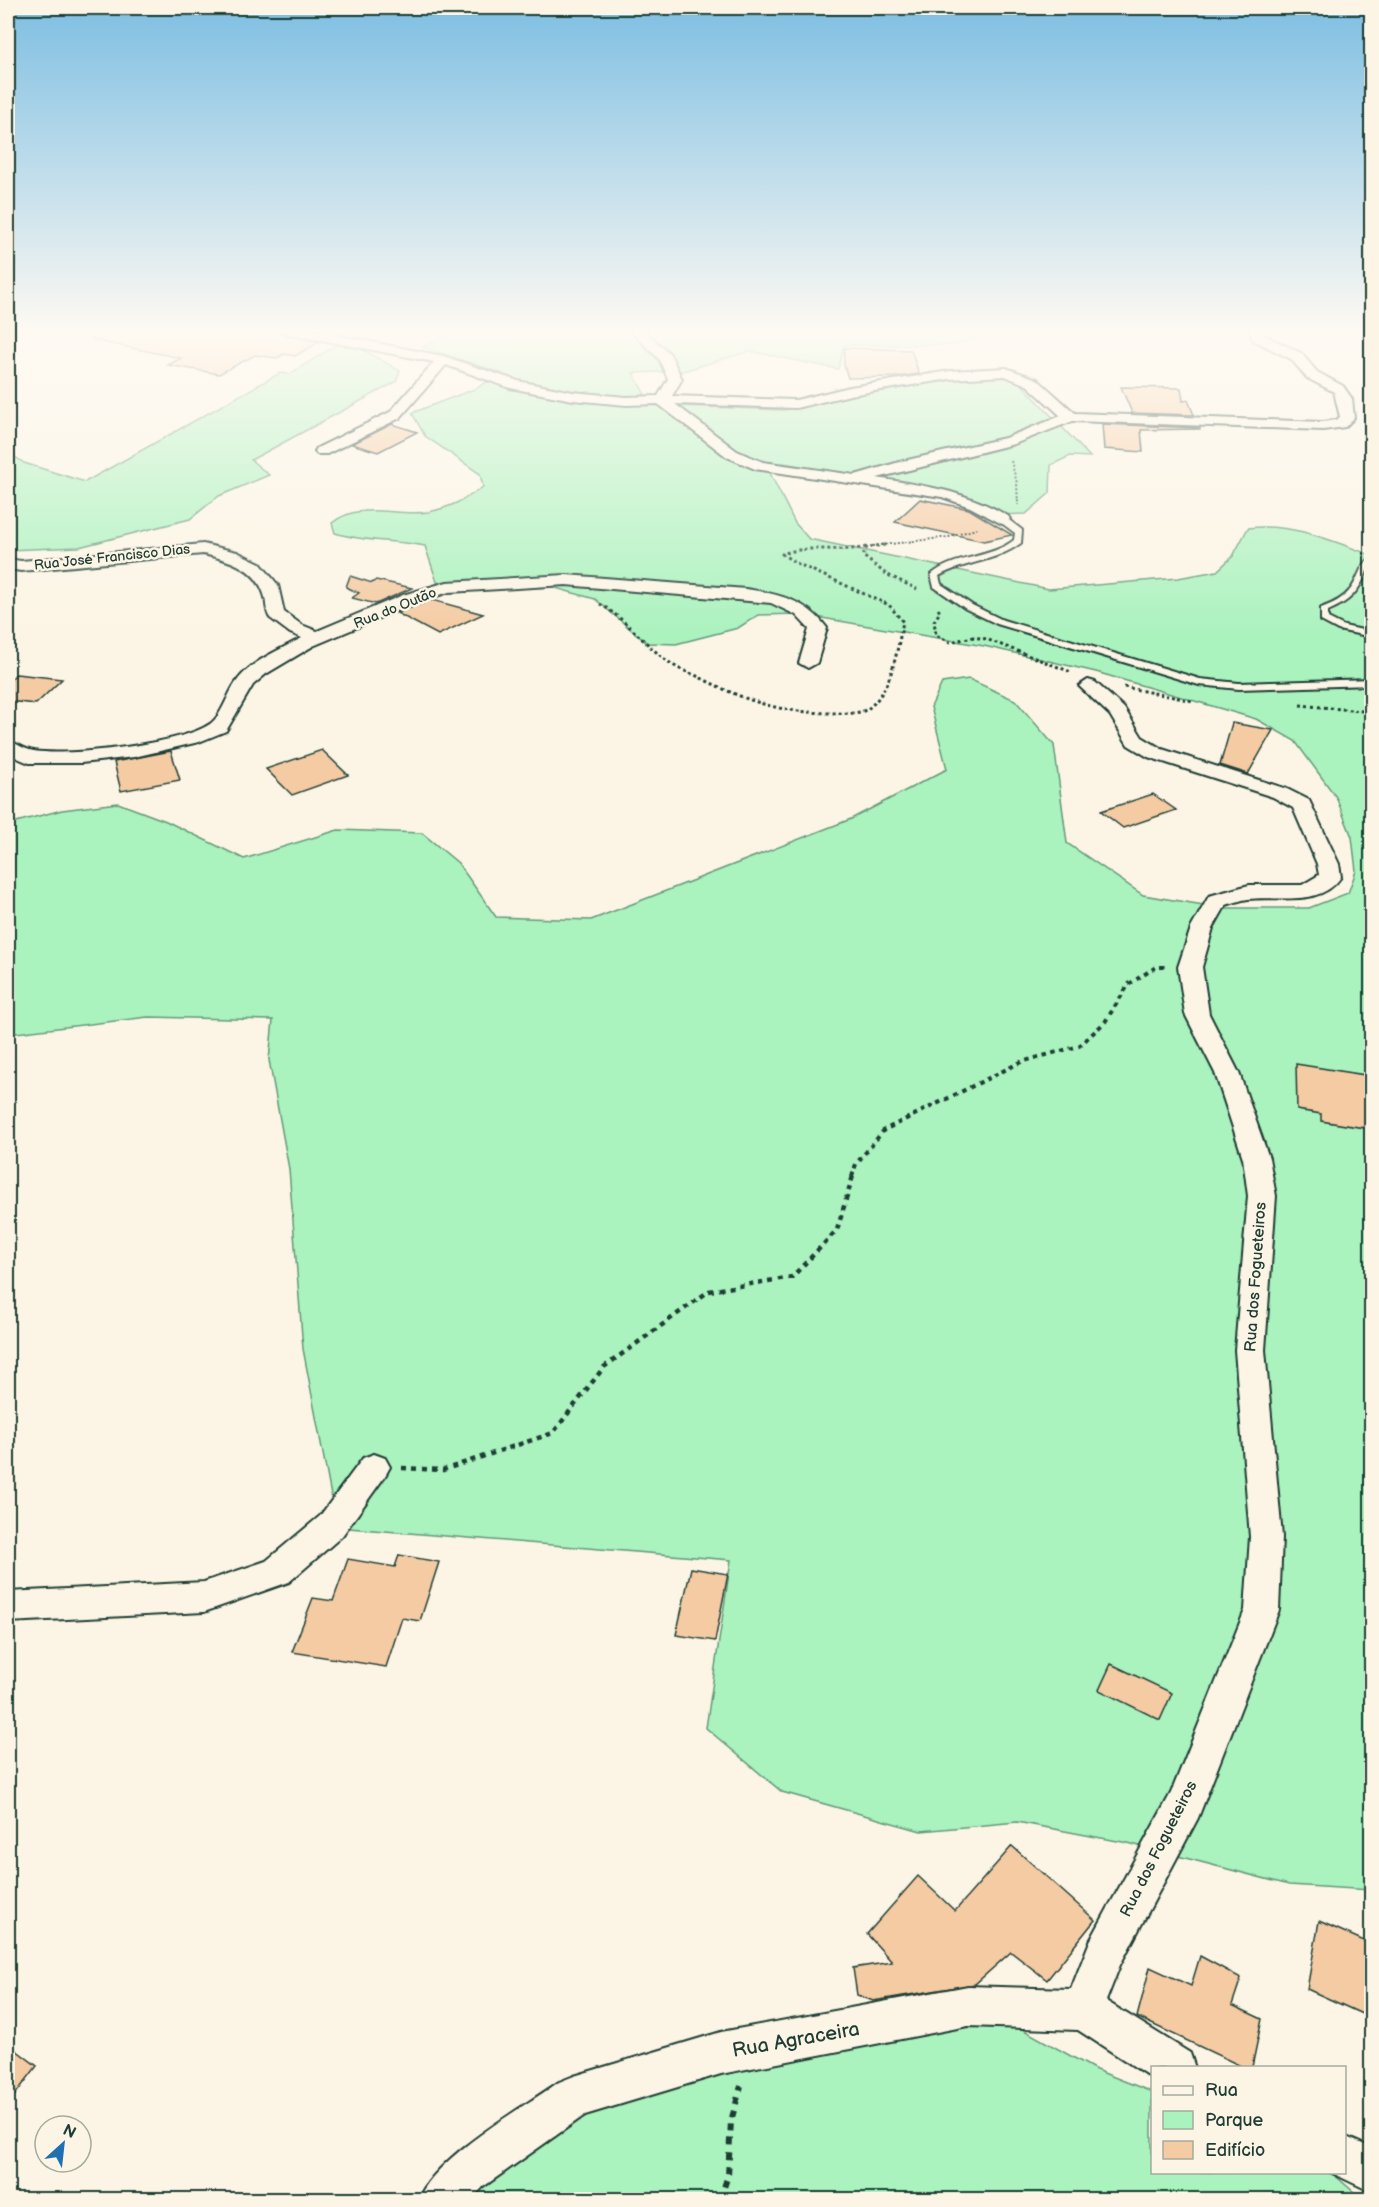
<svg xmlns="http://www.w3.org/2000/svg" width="1379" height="2207" font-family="'Balsamiq Sans',sans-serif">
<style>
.green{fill:#aaf2be;stroke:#649879;stroke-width:1.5}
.building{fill:#f4cba3;stroke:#1f3d34;stroke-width:1.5}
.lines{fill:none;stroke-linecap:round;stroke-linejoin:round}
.service-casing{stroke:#1f3d34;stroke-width:4}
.minor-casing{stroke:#1f3d34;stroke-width:4}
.path-far4{stroke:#1f3d34;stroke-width:2;stroke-dasharray:2 2;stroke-linecap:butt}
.path-far3{stroke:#1f3d34;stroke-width:3;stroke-dasharray:3 3;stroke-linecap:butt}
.path-far2{stroke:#1f3d34;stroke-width:4;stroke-dasharray:4.5 4.5;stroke-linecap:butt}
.path-far1{stroke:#1f3d34;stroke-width:4.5;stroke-dasharray:5 5;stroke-linecap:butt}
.path{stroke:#1f3d34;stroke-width:6;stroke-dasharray:7 7;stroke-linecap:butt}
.service{fill:#fcf5e5;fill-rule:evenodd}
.minor{fill:#fcf5e5;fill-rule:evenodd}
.labels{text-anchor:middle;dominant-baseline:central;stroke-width:5;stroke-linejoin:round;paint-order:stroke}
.far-street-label{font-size:14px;fill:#1f3d34;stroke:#fcf5e5}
.street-label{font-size:16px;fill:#1f3d34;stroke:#fcf5e5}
.near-street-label{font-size:20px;fill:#1f3d34;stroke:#fcf5e5}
</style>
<rect width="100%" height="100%" fill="#fcf5e5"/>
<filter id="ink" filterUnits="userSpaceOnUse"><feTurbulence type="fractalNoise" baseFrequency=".0167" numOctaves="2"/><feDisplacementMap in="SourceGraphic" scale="12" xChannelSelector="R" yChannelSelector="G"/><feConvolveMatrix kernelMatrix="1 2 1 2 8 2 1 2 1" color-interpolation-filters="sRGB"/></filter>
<g filter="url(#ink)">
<!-- green -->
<g class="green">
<path d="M445,329H1006L953,345H844L838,369L750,351L683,371L633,373L651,405L784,410L964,370L1012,374L1090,457L1070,456L1051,465L1050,493L1026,514L996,515L917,486L783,463L769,471L795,523L809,539L1049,589L1178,578L1217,571L1233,556L1248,528C1290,522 1332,541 1371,555V1890L1289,1885L1128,1843L1017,1822L921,1831L782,1792L706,1728L731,1560L337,1527L303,1349L289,1169L269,1060L273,1020L148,1017L8,1034V824L62,810L118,803L166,821L244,859L338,830L422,833L458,863L496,917L591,920L851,819L947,769L931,707L942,683L969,679L1015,700L1054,745L1067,843L1143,895L1222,908H1309L1348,893L1356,871L1352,837L1336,797L1295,741L1256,719L1096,672L984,646L799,614L758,615L738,628L676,644L647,643L595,599L552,587L520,583L455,588L437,582L425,546C395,540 364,542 335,533L332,523C360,500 395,517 428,512C450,508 466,499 483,487L480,474L425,436L412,413L477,388L501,373L423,347L444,337L437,333Z"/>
<path d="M338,344L362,349L400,371L396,382L251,460L269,475L219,496L190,519L79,547L8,550V452L24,463L85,482L280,373L290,374Z"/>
<path d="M893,2000L986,2009L1096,2070L1152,2092V2172L1332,2173L1362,2199L431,2200L589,2073L778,2036Z"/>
</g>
<!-- building -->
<g class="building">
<path d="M93,329H278L286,335L319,342L295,356L284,354L277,358L255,355L219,374L168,365L181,358L92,340Z"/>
<path d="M844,348L911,350L919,374L896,377L848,378L844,365Z"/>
<path d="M1121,387L1181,388L1183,401L1188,400L1194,415L1132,413Z"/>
<path d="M392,424L417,432L378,452L352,444Z"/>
<path d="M1102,424L1200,428V429L1141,430L1143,452L1104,449Z"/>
<path d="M920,499L969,509L1012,535L984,541L895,522Z"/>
<path d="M350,576L372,583L376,580L412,588L376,604L352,598L359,593L346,587Z"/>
<path d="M432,600L483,614L438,635L397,613Z"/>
<path d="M16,674L62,679L36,704L8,701V682Z"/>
<path d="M1232,723L1273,730L1248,774L1220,765Z"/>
<path d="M322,750L348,775L292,795L266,769Z"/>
<path d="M171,751L180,780L121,791L114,762Z"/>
<path d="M1153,794L1176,810L1123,828L1101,811Z"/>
<path d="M1296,1064L1371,1076V1129L1321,1121V1114L1297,1110Z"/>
<path d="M399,1555L439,1562L420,1621L402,1618L386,1667L292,1652L313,1598L333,1601L348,1559L395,1567Z"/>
<path d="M691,1568L728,1574L715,1641L676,1635Z"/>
<path d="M1111,1664L1172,1693L1160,1720L1099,1690Z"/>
<path d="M1012,1846L1095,1920L1047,1980L1011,1952L975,1984L873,2001L857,1995L853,1968L892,1962L867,1934L918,1876L955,1911Z"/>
<path d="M1319,1921L1371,1944V2018L1307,1989Z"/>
<path d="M1200,1956L1241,1978L1232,2005L1262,2019L1252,2067H1243L1137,2017L1150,1967L1191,1986Z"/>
<path d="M8,2044L37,2066L8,2104Z"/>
</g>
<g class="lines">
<defs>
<g id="service">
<path d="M332,329H339L326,336L321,335Z"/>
<path d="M999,517H1005L1022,530L1021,543C996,562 966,561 939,576L941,584L972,605L1003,620L1200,679L1239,683L1372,679V685L1239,689L1199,685L997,624L966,609L934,587L931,575C954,555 990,559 1014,540L1015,533L999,521Z"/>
<path d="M1372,558C1372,564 1370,566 1367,571C1359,592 1349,602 1328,611V618L1344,626L1372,632V637L1338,630L1321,621V608C1332,604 1343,599 1350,590C1359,580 1359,564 1372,558Z"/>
</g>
<g id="minor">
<path d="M280,329H305L443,356L518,381L573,392L626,397L658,396L668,379L659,359L629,329H642L670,354L682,379L672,396L796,400L850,387L950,371L1006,368L1037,379L1075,413L1323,422L1336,420L1340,417L1334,392L1307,378L1291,359L1253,340L1249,329H1261L1264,335L1301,353L1317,372L1343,386L1352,399L1354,418L1345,427L1323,430L1073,421L1014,444L877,478C926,486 963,490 1008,516L1010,519L1002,524L970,507L942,497L755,469L727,457L658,404L626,405L573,400L510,388L446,365L400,418L327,454H317L315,451L317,448L390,412L434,362L286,333ZM1005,376L1027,385L1061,416L1005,438L903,461L855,475L763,462L737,451L675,404L796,408L850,395L950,379Z"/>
<path d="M203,544L237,552L260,563L278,585L284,612L302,625L317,631L403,595L447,582L566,575L746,589C778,594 807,600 827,628L817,663L808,668L799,663L809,629L796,615L771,603L566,585L449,592L415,603L313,646L266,674L253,685L226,731L199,742L134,757L81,763H29L8,754V741C17,743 25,750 34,751C69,757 181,744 210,724C222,716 228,692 237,681C251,661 281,649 302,638L290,633L270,618C265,611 267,602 264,594C255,567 229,560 203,554L21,571L8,569V559L21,561Z"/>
<path d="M1088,680L1095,682L1124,708L1142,737L1162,749L1287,789L1309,800L1339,864L1341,877C1320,908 1279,895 1248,899C1241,900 1233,903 1226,905L1213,928L1202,967L1209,1014L1239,1073L1269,1158L1276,1196L1265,1350L1282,1537L1279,1610L1198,1818L1120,1965L1106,2001L1190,2053L1195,2068H1152V2078L1078,2030L968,2026L721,2074L585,2115L483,2187L471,2200H418C436,2156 519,2110 559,2082L574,2076L721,2032L968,1986L1071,1989L1090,1941L1171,1793L1245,1610L1250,1537L1235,1350L1248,1196L1243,1158L1215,1073L1185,1014L1178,967L1191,928L1209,896L1249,885H1302L1319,875L1317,864L1293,808L1273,797L1148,757L1128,745L1110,715L1079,686Z"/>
<path d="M374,1454L385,1458L390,1467L385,1476L342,1536L289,1582L204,1612L8,1622V1592L204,1582L266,1561L320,1516L363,1458Z"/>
<path d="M1344,2136L1372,2148V2192L1330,2172H1344Z"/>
</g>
</defs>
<!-- service casing -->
<use href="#service" class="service-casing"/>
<!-- minor casing -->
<use href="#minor" class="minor-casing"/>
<!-- path-far4 -->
<g class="path-far4">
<path d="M1011,461L1017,483L1018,505"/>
<path d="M873,546L949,537L979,528"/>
</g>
<!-- path-far3 -->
<g class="path-far3">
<path d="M885,545L867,547L863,556L886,574L917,589"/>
<path d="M600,604C627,620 645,645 670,663C681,671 692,673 703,679C750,703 782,713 835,713C846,713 861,715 870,707C893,687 897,649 903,622L889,605L796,563L782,554C810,544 838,553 867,547"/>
<path d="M938,609L940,612L934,621L936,635L950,642L973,637L986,639L1071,672"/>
<path d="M1124,687L1193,701"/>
<path d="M1300,705L1372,712"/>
</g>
<!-- path-far2 -->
<path class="path-far2" d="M852,1177L856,1164L884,1130L1021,1062L1079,1046L1105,1022L1129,984L1156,967H1165"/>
<!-- path-far1 -->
<path class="path-far1" d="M402,1468L443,1470L553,1433L604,1367L709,1291L792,1277L837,1230L853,1176"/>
<!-- path -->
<path class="path" d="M720,2200L728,2175L731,2121L741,2086"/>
<!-- service -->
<use href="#service" class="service"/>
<!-- minor -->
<use href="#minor" class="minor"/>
</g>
</g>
<!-- sky -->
<linearGradient id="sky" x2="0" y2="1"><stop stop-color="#7dbee2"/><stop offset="0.52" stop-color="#fefaf3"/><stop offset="1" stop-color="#fefaf3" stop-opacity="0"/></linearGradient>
<rect width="1379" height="638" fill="url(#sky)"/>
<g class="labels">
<!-- far-street labels -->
<g class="far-street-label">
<text transform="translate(112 557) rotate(-6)">Rua José Francisco Dias</text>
<text transform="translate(395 608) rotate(-22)">Rua do Outão</text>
</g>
<!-- street labels -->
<g class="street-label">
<text transform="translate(1256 1277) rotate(-86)">Rua dos Fogueteiros</text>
<text transform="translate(1159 1849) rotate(-63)">Rua dos Fogueteiros</text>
</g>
<!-- near-street labels -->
<g class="near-street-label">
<text transform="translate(796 2040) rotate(-10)">Rua Agraceira</text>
</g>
</g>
<!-- margin -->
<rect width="1379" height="2207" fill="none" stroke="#fcf5e5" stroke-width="30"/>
<rect x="15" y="15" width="1349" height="2177" fill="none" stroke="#1f3d34" stroke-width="2" filter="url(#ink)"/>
<!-- legend -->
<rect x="1151" y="2066" width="195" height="108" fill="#fcf5e5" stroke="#a4ab9e" stroke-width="1.5"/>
<rect x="1163" y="2086" width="30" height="9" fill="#fcf5e5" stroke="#a4ab9e" stroke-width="1.5"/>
<text x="1205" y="2096" font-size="18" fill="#1f3d34">Rua</text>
<rect x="1163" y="2111" width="30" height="18" fill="#aaf2be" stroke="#a4ab9e" stroke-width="1.5"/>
<text x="1205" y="2126" font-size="18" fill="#1f3d34">Parque</text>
<rect x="1163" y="2141" width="30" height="18" fill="#f4cba3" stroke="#a4ab9e" stroke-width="1.5"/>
<text x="1205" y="2156" font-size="18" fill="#1f3d34">Edifício</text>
<!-- north arrow -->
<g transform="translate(63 2144) rotate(27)"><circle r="28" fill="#fcf5e5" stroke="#a4ab9e" stroke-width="1.5"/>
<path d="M0-4.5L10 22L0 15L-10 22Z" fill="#1f6fb2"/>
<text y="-9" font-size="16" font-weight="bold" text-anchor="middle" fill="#1f3d34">N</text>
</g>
</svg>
